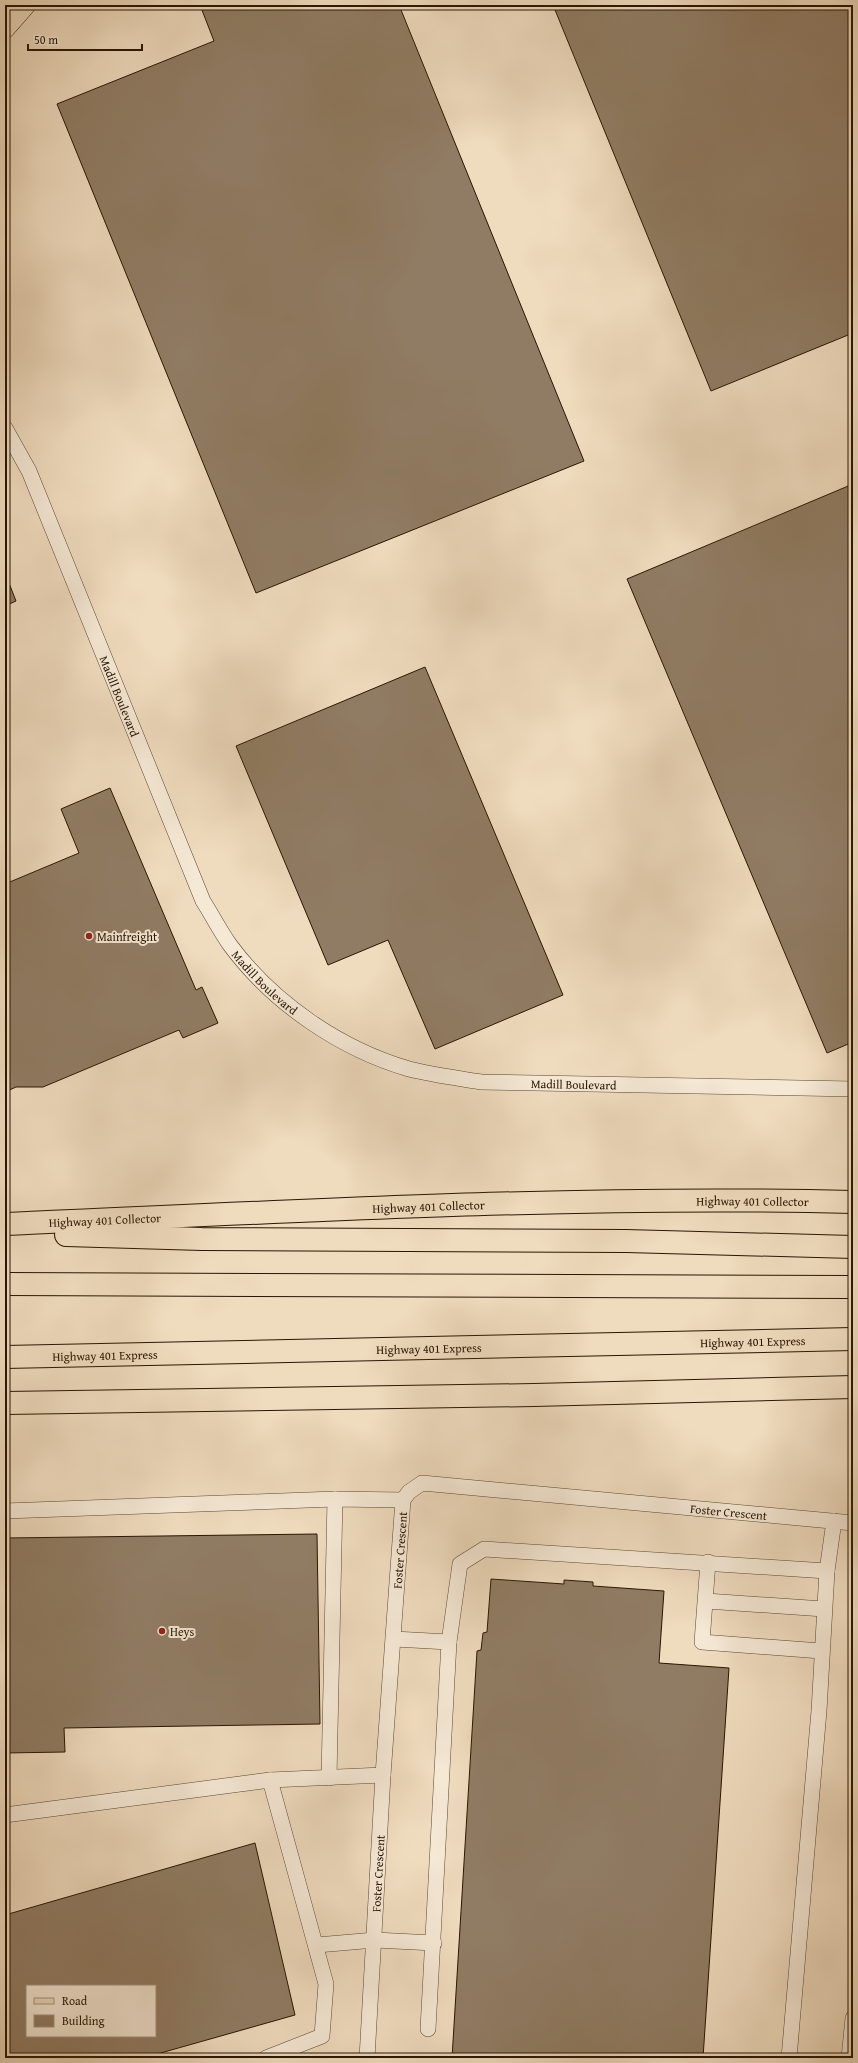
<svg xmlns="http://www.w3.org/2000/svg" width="858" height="2063" font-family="'Gentium Book Plus',serif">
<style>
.building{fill:#907c64;stroke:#291602;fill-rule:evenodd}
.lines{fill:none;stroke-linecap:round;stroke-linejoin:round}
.minor-casing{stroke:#5a4731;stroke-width:16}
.major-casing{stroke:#291602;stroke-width:20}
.highway-casing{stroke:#291602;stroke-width:24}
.minor{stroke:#f5e8d5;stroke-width:15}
.major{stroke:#efdbbe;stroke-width:19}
.highway{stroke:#efdbbe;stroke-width:22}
.poi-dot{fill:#8f2418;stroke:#f5e8d5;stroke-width:1.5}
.labels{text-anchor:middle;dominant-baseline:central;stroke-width:4;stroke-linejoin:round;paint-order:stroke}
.street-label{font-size:12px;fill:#291602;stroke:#f5e8d5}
.poi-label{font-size:12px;fill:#291602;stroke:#f5e8d5;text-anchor:start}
</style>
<rect width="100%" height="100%" fill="#efdbbe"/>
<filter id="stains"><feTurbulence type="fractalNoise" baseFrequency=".005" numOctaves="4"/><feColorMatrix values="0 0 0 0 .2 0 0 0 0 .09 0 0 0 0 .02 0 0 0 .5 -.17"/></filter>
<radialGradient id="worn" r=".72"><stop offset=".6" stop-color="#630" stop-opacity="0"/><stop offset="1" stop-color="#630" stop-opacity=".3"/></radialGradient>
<!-- building -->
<g class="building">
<path d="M200,5H399L584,461L256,593L57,104L214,41Z"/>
<path d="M553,5H853V333L711,391Z"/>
<path d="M853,484V1042L827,1053L627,579Z"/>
<path d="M5,573L16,601L5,606Z"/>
<path d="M425,667L563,995L435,1049L388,940L328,965L236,746Z"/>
<path d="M110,788L196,990L202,987L218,1023L183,1038L179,1030L43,1087H16L5,1092V884L79,853L61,809Z"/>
<path d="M317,1534L320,1724L64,1728L65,1752L5,1753V1538Z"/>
<path d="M491,1579L564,1584V1580L593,1582V1586L664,1591L659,1663L729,1668L703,2058H452L477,1651L481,1650L483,1633L487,1632Z"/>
<path d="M255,1843L295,2015L143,2058H5V1915ZM27,1986H155V2036H27Z"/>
</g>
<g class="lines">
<defs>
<g id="minor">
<path id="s1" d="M5,428L29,471L203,901C212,915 220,931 230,945C273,1003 340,1049 409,1069C433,1075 457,1078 481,1082L853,1089"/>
<path d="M5,1511L335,1499"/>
<path d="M708,1562L702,1642L821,1651"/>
<path d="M706,1601L824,1609"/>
<path d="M394,1639L449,1642L428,2029"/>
<path d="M449,1642L460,1564L484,1549L827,1571L834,1521"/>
<path d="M329,1778L335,1499L403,1500"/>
<path d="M5,1815L270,1780L383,1775"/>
<path d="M317,1945L375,1940L434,1943"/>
<path d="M266,2058L322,2036L326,1984L270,1780"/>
<path id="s2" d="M367,2058L383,1775L403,1500L409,1492L422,1483L853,1523"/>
<path d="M789,2058L819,1711L827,1571"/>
<path d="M849,2058L853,2018"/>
</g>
<path id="major" d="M5,29L26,5"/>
<g id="highway">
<path id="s3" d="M5,1224C287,1212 570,1195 853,1202"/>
<path d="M66,1235L202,1239L626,1241L853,1247"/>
<path d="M5,1284L853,1287"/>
<path id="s4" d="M5,1357L853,1339"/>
<path d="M5,1403L534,1395L853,1387"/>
</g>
</defs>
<!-- minor casing -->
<use href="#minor" class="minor-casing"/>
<!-- major casing -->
<use href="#major" class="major-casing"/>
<!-- highway casing -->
<use href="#highway" class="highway-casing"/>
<!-- minor -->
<use href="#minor" class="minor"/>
<!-- major -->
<use href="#major" class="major"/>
<!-- highway -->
<use href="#highway" class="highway"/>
</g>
<!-- markers -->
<g class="poi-dot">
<circle cx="89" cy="936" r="4"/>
<circle cx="162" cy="1631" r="4"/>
</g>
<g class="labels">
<!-- street labels -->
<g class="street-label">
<text stroke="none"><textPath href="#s1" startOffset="292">Madill Boulevard</textPath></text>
<text stroke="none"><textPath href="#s1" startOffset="616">Madill Boulevard</textPath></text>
<text stroke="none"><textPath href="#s1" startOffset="952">Madill Boulevard</textPath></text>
<text stroke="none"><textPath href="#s3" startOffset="748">Highway 401 Collector</textPath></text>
<text stroke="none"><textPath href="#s3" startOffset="424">Highway 401 Collector</textPath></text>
<text stroke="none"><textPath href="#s3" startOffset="100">Highway 401 Collector</textPath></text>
<text stroke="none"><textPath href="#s4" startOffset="748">Highway 401 Express</textPath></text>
<text stroke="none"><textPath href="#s4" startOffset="424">Highway 401 Express</textPath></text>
<text stroke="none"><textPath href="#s4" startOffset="100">Highway 401 Express</textPath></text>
<text stroke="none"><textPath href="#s2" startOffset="893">Foster Crescent</textPath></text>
<text stroke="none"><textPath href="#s2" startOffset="509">Foster Crescent</textPath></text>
<text stroke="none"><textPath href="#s2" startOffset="185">Foster Crescent</textPath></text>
</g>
<!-- poi labels -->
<g class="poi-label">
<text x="97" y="936">Mainfreight</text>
<text x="170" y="1631">Heys</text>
</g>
</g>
<!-- margin -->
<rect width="858" height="2063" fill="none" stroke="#efdbbe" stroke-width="20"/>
<rect x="6" y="6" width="846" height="2051" fill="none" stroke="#291602" stroke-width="2"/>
<rect x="10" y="10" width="838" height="2043" fill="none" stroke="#291602"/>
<!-- legend -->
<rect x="26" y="1985" width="130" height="52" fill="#f5e8d5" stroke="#a39481"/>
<rect x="34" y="1998" width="20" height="6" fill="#efdbbe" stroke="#a39481"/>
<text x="62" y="2005" font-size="12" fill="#291602">Road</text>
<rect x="34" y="2015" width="20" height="12" fill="#907c64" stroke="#a39481"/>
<text x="62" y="2025" font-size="12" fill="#291602">Building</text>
<!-- scale -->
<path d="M28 44v6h114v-6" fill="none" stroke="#291602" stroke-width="2"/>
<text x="34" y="44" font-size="12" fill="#291602" stroke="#f5e8d5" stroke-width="3" paint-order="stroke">50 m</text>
<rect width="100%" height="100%" filter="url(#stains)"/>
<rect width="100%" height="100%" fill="url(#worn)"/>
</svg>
